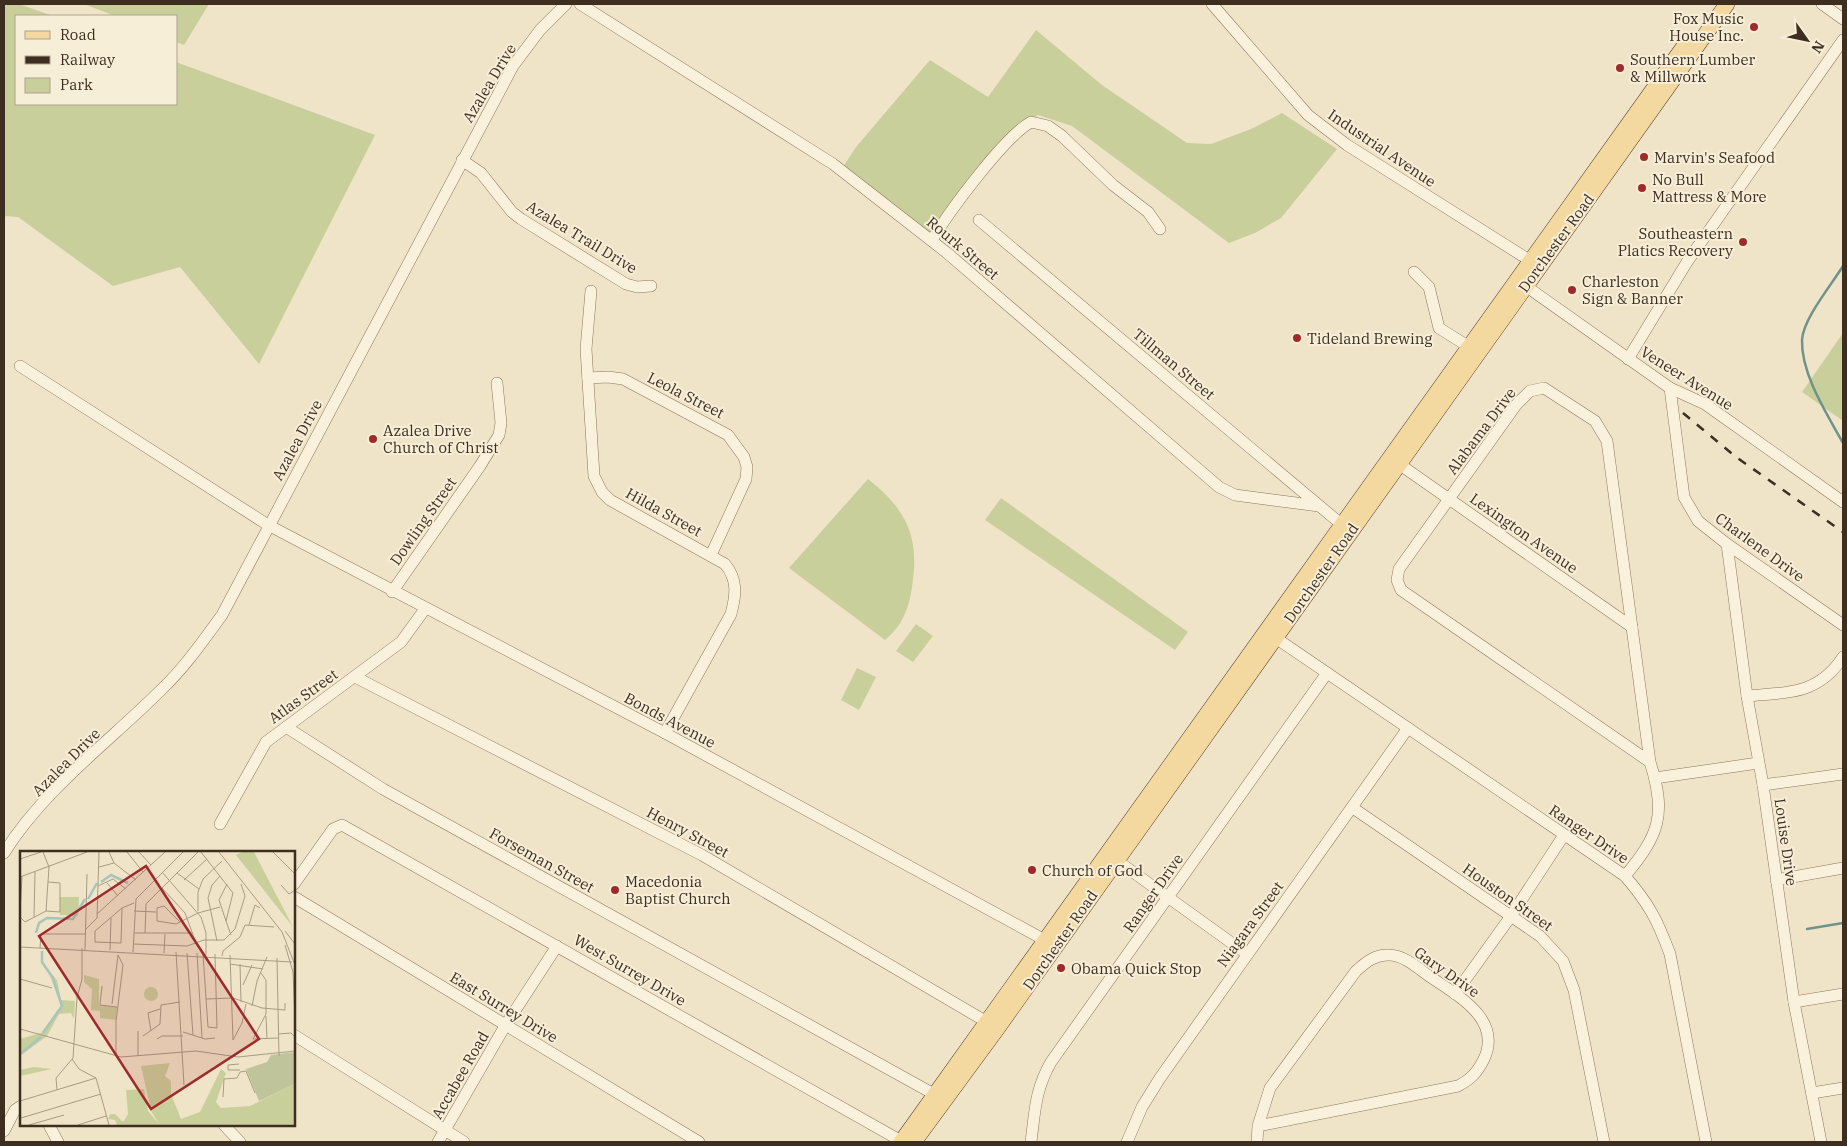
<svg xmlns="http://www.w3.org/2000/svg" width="1847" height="1146" font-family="'IBM Plex Serif',serif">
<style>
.green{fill:#c9cf9b}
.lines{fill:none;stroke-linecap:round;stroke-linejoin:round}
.stream{stroke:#6f938a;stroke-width:2.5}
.minor-casing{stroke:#8d765c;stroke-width:12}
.major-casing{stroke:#5b4430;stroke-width:16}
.minor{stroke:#faf1dc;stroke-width:11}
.major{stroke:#f3d9a0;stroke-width:15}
.rail{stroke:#3d2e20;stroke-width:2.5;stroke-dasharray:9 9;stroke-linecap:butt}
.poi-dot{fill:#9e2a2b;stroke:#f7eed8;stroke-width:2}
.labels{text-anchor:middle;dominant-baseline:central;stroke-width:4;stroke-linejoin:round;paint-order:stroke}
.poi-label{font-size:15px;fill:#3d2e20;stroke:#f7eed8;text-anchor:start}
.street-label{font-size:15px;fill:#3d2e20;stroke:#f7eed8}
.inset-river{fill:none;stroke:#a9c4bc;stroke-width:2.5}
.inset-road{fill:none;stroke:#a89b85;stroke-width:1}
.view{fill:#9e2a2b;fill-opacity:0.15;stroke:#9e2a2b;stroke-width:2.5}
.inset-edge{fill:none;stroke:#3d2e20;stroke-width:2.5}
</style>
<rect width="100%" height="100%" fill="#f0e4c8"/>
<!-- green -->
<g class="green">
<path d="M4,4H19L53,16H16V104H176V62L375,135L259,364L180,267L113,286L18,217L4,216Z"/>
<path d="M84,4H209L184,45L176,42V16H115Z"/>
<path d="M1036,30L1102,85L1187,143L1211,144L1251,129L1282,113L1337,149L1281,218L1255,233L1229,243L1072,126L1038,115L1020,128L932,240L841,170L856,147L930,60L988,97Z"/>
<path d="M1843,333V421L1802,392Z"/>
<path d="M868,479C907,510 920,537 912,587C909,609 902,626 885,640L789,568Z"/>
<path d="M1001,498L1188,632L1175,650L985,520Z"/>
<path d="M916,624L933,636L913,662L896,651Z"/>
<path d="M857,668L876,677L859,710L841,700Z"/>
</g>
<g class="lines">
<!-- stream -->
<g class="stream">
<path d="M1843,266C1832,284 1803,319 1802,340C1801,374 1827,414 1843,443"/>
<path d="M1807,929L1843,923"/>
</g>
<defs>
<g id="minor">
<path d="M580,4L833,164L946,252L1219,487L1235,495L1319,506"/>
<path d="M1212,4L1308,115L1347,145L1537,265"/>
<path d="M1822,4L1843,19"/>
<path d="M462,160L481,173L512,212L521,219L626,284L637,287L651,286"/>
<path d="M979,220L1347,529"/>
<path d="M932,240C949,212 1004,137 1031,122L1048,126L1062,136L1113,185L1148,212L1160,229"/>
<path d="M1414,272L1429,287L1439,328L1474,350"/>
<path d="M1520,282L1670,388L1705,404L1843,502"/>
<path d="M591,291L586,349L594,476L602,492L610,500L725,564C738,580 736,595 731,614L665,733"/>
<path d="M1628,359L1687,262L1843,40"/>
<path d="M20,366L268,525L665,733L1052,944"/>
<path d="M588,378L608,377L623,379L728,435L744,457L747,467L746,479L711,555"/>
<path d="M1670,388L1684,497L1698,521L1727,544L1843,625"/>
<path d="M1399,464L1632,627"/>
<path d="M1727,544L1747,696L1763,785L1794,1002L1821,1142"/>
<path d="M392,592L480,466L499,435L501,423L497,383"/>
<path d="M1270,634L1625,876C1649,904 1657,919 1670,954L1706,1142"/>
<path d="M355,677L702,855L992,1025"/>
<path d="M1747,696C1788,692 1818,695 1843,657"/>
<path d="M286,727L383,789L941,1098"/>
<path d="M1655,778L1758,763"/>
<path d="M1763,785L1843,774"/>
<path d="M1353,808L1540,936L1563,961L1574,990L1604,1142"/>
<path d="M220,824L266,742L401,642L425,609"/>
<path d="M4,853C44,789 109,742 162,689C185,667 203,641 222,615L513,66L540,30L566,4"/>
<path d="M1112,857L1247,954"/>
<path d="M1625,876C1659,835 1667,815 1650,762L1401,590L1397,580L1399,569L1516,405L1530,391L1544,388L1595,421L1607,441L1650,762"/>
<path d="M1776,880L1843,868"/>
<path d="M294,884L333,829L342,825L903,1142"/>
<path d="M294,897L699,1142"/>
<path d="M1455,994L1511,916L1564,835"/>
<path d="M1794,1002L1843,994"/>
<path d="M294,1035L464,1142"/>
<path d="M1812,1093L1843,1088"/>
<path d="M49,1125L58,1142"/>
<path d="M224,1125L240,1142"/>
<path d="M4,1131L15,1110L21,1106"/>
<path d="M438,1142L505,1026L557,946"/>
<path d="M1031,1142C1035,1111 1035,1090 1051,1062L1327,673"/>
<path d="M1127,1142L1142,1107L1160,1078L1408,728"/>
<path d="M1257,1142L1258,1126L1270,1088L1356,971C1366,962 1376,954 1389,955C1405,955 1420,970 1432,978C1460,997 1502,1020 1484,1059C1477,1073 1471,1079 1458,1086L1258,1126"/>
</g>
<g id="major">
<path d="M901,1142L1687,42"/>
<path d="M914,1142L997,1029L1727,4"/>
</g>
</defs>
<!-- minor casing -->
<use href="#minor" class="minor-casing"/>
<!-- major casing -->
<use href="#major" class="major-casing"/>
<!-- minor -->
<use href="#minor" class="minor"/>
<!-- major -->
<use href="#major" class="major"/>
<!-- rail -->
<path class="rail" d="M1683,413L1736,457L1843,532"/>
</g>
<!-- markers -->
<g class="poi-dot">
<circle cx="1754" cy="27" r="5"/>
<circle cx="1620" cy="68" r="5"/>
<circle cx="1644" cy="157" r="5"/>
<circle cx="1642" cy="188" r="5"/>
<circle cx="1743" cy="242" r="5"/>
<circle cx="1572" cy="290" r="5"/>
<circle cx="1297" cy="338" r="5"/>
<circle cx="373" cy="439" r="5"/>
<circle cx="1032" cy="870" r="5"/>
<circle cx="615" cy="890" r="5"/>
<circle cx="1061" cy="968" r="5"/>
</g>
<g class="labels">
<!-- poi labels -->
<g class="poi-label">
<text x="1744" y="18" text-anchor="end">Fox Music<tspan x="1744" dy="17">House Inc.</tspan></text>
<text x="1630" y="59">Southern Lumber<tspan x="1630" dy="17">&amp; Millwork</tspan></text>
<text x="1654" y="157">Marvin's Seafood</text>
<text x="1652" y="179">No Bull<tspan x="1652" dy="17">Mattress &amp; More</tspan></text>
<text x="1733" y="233" text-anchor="end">Southeastern<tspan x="1733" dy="17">Platics Recovery</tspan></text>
<text x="1582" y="281">Charleston<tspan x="1582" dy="17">Sign &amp; Banner</tspan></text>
<text x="1307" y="338">Tideland Brewing</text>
<text x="383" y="430">Azalea Drive<tspan x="383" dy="17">Church of Christ</tspan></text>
<text x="1042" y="870">Church of God</text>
<text x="625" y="881">Macedonia<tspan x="625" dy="17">Baptist Church</tspan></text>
<text x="1071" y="968">Obama Quick Stop</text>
</g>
<!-- street labels -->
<g class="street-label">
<text transform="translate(489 83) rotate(-59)">Azalea Drive</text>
<text transform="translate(1382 148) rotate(34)">Industrial Avenue</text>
<text transform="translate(582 237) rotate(31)">Azalea Trail Drive</text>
<text transform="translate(1556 243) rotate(-54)">Dorchester Road</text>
<text transform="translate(963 248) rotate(40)">Rourk Street</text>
<text transform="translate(1174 364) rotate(40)">Tillman Street</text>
<text transform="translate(1687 378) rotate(32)">Veneer Avenue</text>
<text transform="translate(686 395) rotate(27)">Leola Street</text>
<text transform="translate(1481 431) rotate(-53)">Alabama Drive</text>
<text transform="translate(297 440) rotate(-62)">Azalea Drive</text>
<text transform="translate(664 512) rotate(29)">Hilda Street</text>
<text transform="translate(423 521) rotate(-55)">Dowling Street</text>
<text transform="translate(1524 533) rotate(35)">Lexington Avenue</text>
<text transform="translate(1760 547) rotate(36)">Charlene Drive</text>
<text transform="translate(1321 573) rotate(-55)">Dorchester Road</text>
<text transform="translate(303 696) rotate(-36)">Atlas Street</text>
<text transform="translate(670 720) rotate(28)">Bonds Avenue</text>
<text transform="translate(66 762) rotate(-45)">Azalea Drive</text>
<text transform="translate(688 832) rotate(28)">Henry Street</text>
<text transform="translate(1589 834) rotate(34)">Ranger Drive</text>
<text transform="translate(1786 842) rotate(82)">Louise Drive</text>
<text transform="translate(542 860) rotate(29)">Forseman Street</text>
<text transform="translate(1153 893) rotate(-55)">Ranger Drive</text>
<text transform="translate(1508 897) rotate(35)">Houston Street</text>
<text transform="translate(1250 924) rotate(-54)">Niagara Street</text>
<text transform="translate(1060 940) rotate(-55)">Dorchester Road</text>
<text transform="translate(630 970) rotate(30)">West Surrey Drive</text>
<text transform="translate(1447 972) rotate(35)">Gary Drive</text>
<text transform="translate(504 1007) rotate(31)">East Surrey Drive</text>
<text transform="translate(460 1075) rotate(-60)">Accabee Road</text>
</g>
</g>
<!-- overview -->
<g transform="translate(20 851)">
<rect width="275" height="275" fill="#f0e4c8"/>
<path d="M222,1H234L273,76L216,4ZM40,46H59L58,65L40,64ZM28,119L37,129L41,149L55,150L54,168L51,162L39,163L27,185L0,205V188L21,182L41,155ZM64,124L79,128V154L97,156L96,169L80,167V160L71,159L72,138L64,131ZM124 143a7 7 0 1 1 14 0a7 7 0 1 1-14 0ZM150,212L145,225L151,230V243L161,268L180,261L201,218L206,222L196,251L201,257L230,255L275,233V274H97L95,269L88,268L90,263L84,252L90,263H95L103,271L108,263L106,239L124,238L128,260L139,273L131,260L121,215ZM9,217L14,216L32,218L0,225V219Z" fill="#c9cf9b"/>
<path d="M275,201V233L239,250L226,218L247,211L251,204Z" fill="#bfc49a"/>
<path class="inset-river" d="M81,31L91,24L108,32M68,48L77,32M16,82L19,72L27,67L53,68L65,48M22,100V111L33,127L42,155L23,182M0,203L21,186"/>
<path class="inset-road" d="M23,1L29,16L26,60M89,1L94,12L116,29M107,1L123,21M119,1L131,14M181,1L213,42L206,70L211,84M199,1L262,81L275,114M253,1L275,23M0,8L21,1M79,16L94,12M142,21L181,66L186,82V104M157,22L179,38M0,26L67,1M164,29L187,8M87,32L98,45M261,34L269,43L275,39M78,35L93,28L106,38M142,37L165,62L176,92M102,57L75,80V91L101,92L102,57L114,52M114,60L136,61M178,60V41L183,28L202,10M0,63L2,25M77,63L145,1M0,66L5,71L26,60L40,61V32L28,31M14,66L15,21M206,70L199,49L207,33M160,71L144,55L137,57V70L156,73L178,62L200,56M229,74L235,54L240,57M66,78L77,67L79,1M265,80L275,93M114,82H173M125,82L126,53L178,1M197,90L188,47L192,34L200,25M113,93L167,95L184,89H204L215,78L225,45L221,33M265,94L273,121L275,167M0,96L272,111M20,97L21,83H66M65,99L67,23M90,99L91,67M113,101L116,48L163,1M156,101L164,234M144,102L145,83M167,102L173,184M177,102L182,187M183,103L188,176L197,177L195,103M210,104L213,189L222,172L226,153M202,105L203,100L220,86L225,74L254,76M257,107L259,205M210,113L243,118M220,113L221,151M241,122L246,129V163L233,188L258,187M0,128L32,137M223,134L232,114M82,135L80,154L97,156M186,148L213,147L242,157L265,159V152M92,153L98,104M232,155L237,130L247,106M246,165L247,188M0,178L101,206L176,200L218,206L275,200M131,180L128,162L140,158M163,181L185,188L195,187M258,183L271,182L275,186M123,185L140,173L141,154L160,151M137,188L142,185H163M96,205V170L103,114L98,104M118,205V180M52,208L59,218L76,227L89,274M219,213L208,214V219H220M220,221L226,220L235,242M37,239L36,227L53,207L57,147L62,128V97M203,246L204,228L217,227L220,221M0,250L76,227M1,267L81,243M9,274L44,264M58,274L86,265"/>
<path class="view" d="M126,15L239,188L131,258L19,85Z"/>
<rect width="275" height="275" class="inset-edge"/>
</g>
<!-- border -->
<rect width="1847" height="1146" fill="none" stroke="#3d2e20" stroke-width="10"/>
<!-- legend -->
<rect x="15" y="15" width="162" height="90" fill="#f7eed8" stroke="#ada18e"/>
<rect x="25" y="31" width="25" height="8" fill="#f3d9a0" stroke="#ada18e"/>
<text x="60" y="40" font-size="15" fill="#3d2e20">Road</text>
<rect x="25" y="56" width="25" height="8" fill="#3d2e20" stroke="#ada18e"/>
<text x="60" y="65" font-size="15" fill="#3d2e20">Railway</text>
<rect x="25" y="78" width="25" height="15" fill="#c9cf9b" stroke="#ada18e"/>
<text x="60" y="90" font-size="15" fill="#3d2e20">Park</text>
<!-- north arrow -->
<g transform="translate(1807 40) rotate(123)" stroke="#f7eed8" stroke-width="4" paint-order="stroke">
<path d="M0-4L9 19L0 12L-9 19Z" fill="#3d2e20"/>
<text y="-8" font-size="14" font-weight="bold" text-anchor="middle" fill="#3d2e20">N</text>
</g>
</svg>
